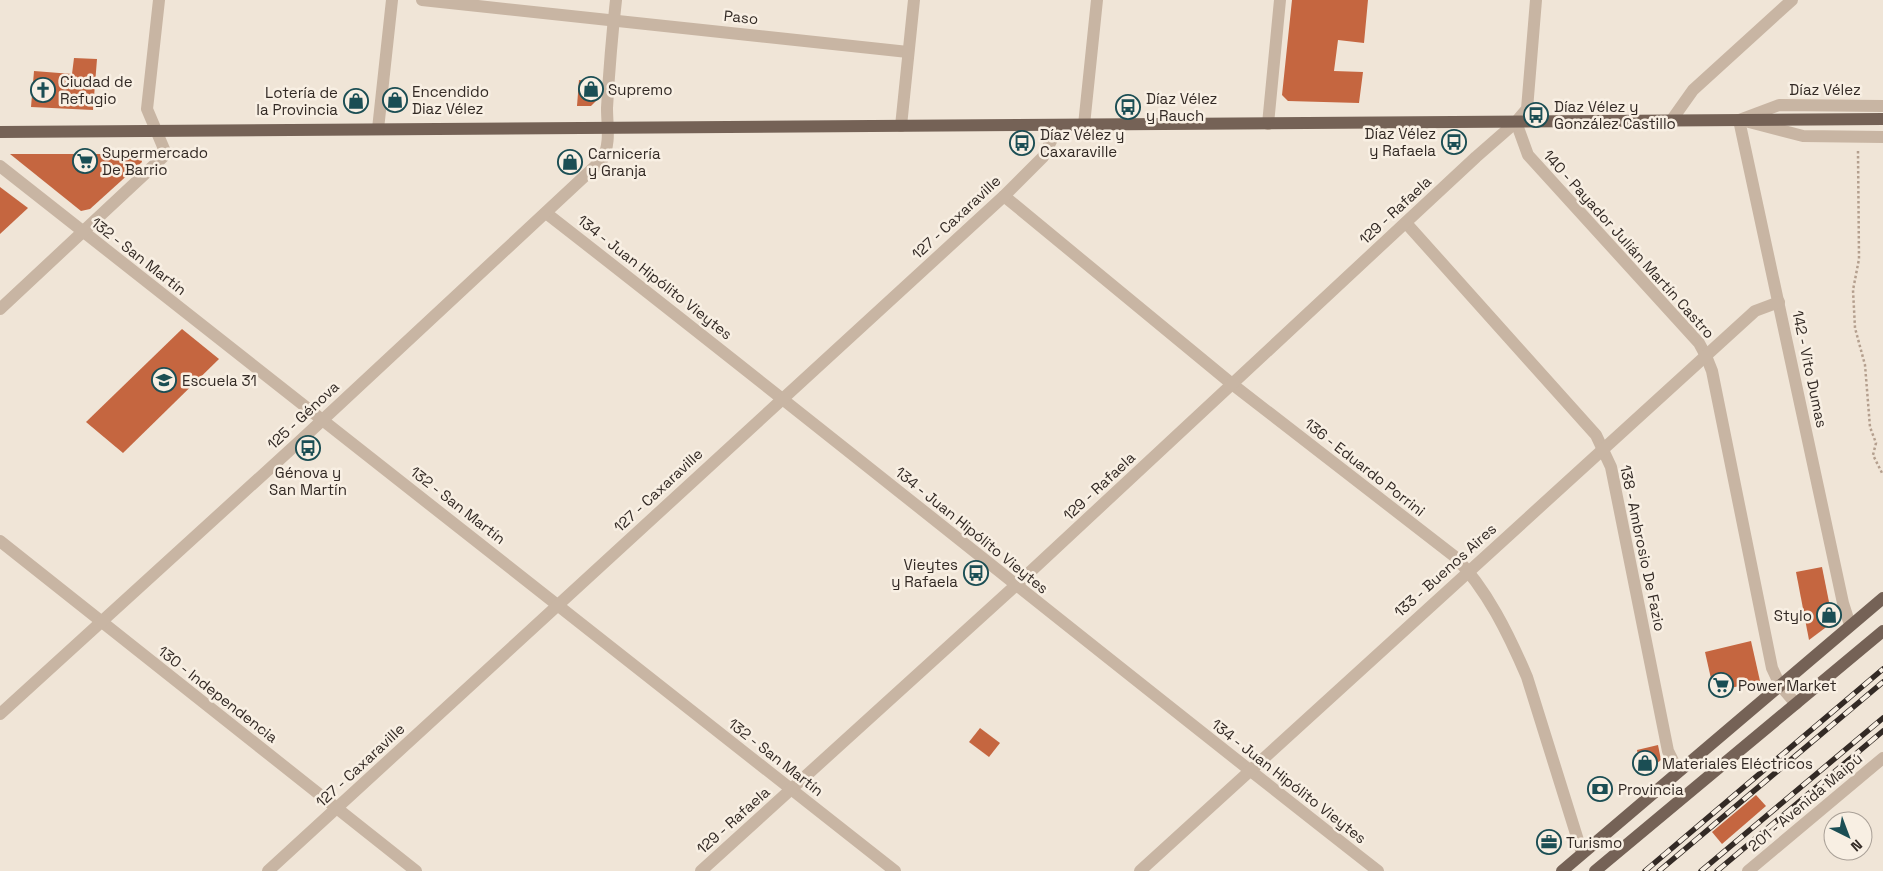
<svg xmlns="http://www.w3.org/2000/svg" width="1883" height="871" font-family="'Space Grotesk',sans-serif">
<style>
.building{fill:#c56640}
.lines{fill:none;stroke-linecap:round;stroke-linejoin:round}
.path{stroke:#b49f8e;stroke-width:2.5;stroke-dasharray:2.5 2.5;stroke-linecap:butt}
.minor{stroke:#c8b5a3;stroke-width:12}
.major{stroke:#756256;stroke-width:12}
.rail-casing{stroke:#332a25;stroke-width:5.5}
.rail{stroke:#f8efe3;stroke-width:4;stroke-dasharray:11;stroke-linecap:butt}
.labels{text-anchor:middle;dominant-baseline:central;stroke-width:5;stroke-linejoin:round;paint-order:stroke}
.street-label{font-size:15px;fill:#332a25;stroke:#f8efe3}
.poi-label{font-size:15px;fill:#332a25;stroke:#f8efe3;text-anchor:start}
</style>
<rect width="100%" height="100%" fill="#f0e5d7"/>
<!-- building -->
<g class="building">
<path d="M1292,0H1368L1364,43L1338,40L1334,71L1363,72L1359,103L1288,101L1282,95Z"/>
<path d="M74,58L97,59L93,110L31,107L34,71L72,74Z"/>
<path d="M579,80L600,82L599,98L591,106H577Z"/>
<path d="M10,154H140L142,162L90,209L81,211Z"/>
<path d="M0,187L28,208L0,234Z"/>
<path d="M182,329L219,359L123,453L86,422Z"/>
<path d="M1822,567L1833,622L1809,640L1796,572Z"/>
<path d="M1751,641L1760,681L1714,692L1705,652Z"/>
<path d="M980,728L1000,743L989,757L969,742Z"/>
<path d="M1658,745L1661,760L1642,775L1637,750Z"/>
<path d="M1756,795L1766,806L1722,844L1712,832Z"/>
</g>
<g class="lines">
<!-- path -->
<path class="path" d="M1858,151L1859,259L1853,290L1855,328L1865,365L1870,427L1876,443L1873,455L1883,475"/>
<!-- minor -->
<g class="minor">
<path d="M422,0L908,52"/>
<path d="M1739,120L1843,603L1850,625"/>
<path d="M1739,120L1779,105L1883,106"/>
<path d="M1671,121L1693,90L1792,0"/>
<path d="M1516,122L1528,155L1699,343L1706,356L1712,371L1772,668L1780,685L1796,704"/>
<path d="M1749,122L1803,136L1883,137"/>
<path d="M1268,124L1280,0"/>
<path d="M1084,125L1097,0"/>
<path d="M901,126L914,0"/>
<path d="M378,129L392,0"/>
<path d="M0,166L895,871"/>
<path d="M1004,196L1232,384L1454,556C1487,589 1509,635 1527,677L1582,853"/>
<path d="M546,213C825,430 1099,653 1378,871"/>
<path d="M1406,223L1596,435L1611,467L1668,751L1678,771"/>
<path d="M0,309L164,156V149L147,109L159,0"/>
<path d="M0,541L416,871"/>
<path d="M0,714L301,440L602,160C611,143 607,126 607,108C609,72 612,35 616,0"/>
<path d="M268,871L1004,196L1043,157L1059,125"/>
<path d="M701,871L1015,586L1476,157L1516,122L1527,109L1536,0"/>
<path d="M1140,871L1755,311L1779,302"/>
<path d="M1748,871L1883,758"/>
</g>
<!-- major -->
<g class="major">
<path d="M0,132L1883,119"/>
<path d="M1562,871L1883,598"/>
<path d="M1595,871L1883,631"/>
</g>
<defs>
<g id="rail">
<path d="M1645,871L1883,669"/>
<path d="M1659,871L1883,682"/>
<path d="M1701,871L1883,718"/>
<path d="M1717,871L1883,731"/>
</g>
</defs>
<!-- rail casing -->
<use href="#rail" class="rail-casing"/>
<!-- rail -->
<use href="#rail" class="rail"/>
</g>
<!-- icons -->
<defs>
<symbol id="shop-ring" viewBox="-11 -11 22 22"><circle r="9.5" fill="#f8efe3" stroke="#1b4e54" stroke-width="1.5"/><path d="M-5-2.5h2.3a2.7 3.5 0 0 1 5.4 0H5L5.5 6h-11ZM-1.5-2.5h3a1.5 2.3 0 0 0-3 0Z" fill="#1b4e54"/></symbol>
<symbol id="church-ring" viewBox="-11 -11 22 22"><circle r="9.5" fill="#f8efe3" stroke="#1b4e54" stroke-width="1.5"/><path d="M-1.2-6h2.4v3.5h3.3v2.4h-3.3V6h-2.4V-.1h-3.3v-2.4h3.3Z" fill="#1b4e54"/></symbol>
<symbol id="bus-ring" viewBox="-11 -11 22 22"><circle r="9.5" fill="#f8efe3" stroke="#1b4e54" stroke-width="1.5"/><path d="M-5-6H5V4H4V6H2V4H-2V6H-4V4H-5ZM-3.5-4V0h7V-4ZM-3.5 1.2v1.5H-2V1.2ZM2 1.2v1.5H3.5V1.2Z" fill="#1b4e54"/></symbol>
<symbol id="supermarket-ring" viewBox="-11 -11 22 22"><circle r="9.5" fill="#f8efe3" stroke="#1b4e54" stroke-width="1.5"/><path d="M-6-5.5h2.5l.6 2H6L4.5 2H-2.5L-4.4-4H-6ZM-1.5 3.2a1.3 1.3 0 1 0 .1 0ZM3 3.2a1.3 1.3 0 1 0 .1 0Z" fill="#1b4e54"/></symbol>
<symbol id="school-ring" viewBox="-11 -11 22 22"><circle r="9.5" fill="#f8efe3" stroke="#1b4e54" stroke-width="1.5"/><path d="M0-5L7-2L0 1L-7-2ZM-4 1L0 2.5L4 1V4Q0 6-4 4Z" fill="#1b4e54"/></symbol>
<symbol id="bank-ring" viewBox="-11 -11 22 22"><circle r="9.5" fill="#f8efe3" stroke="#1b4e54" stroke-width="1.5"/><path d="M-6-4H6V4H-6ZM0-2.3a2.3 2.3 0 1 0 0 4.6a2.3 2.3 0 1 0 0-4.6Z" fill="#1b4e54"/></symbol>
<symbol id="office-ring" viewBox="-11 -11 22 22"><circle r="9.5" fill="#f8efe3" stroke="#1b4e54" stroke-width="1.5"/><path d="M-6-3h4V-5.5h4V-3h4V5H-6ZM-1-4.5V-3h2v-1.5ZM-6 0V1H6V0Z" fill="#1b4e54"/></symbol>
</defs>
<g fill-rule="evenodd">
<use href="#shop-ring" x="577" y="75" width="28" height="28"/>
<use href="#church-ring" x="29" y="76" width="28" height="28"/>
<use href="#shop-ring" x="381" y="86" width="28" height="28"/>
<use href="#shop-ring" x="342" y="87" width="28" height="28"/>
<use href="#bus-ring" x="1114" y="93" width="28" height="28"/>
<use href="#bus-ring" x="1522" y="101" width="28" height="28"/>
<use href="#bus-ring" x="1440" y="128" width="28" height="28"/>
<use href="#bus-ring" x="1008" y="129" width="28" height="28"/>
<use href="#supermarket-ring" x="71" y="147" width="28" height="28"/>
<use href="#shop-ring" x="556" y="148" width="28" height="28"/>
<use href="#school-ring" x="150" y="366" width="28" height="28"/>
<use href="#bus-ring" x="294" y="434" width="28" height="28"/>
<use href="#bus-ring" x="962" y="559" width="28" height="28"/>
<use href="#shop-ring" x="1815" y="601" width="28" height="28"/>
<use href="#supermarket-ring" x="1707" y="671" width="28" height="28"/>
<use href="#shop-ring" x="1631" y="749" width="28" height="28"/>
<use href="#bank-ring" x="1586" y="775" width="28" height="28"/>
<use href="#office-ring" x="1535" y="828" width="28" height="28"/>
</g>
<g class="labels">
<!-- street labels -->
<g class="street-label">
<text transform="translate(741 17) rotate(6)">Paso</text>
<text x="1825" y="89">Díaz Vélez</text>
<text transform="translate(1395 210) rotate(-43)">129 - Rafaela</text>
<text transform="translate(956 217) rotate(-43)">127 - Caxaraville</text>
<text transform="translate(1629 244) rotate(48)">140 - Payador Julián Martín Castro</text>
<text transform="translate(139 256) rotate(38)">132 - San Martín</text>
<text transform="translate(655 277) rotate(38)">134 - Juan Hipólito Vieytes</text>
<text transform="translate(1810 369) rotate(78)">142 - Vito Dumas</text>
<text transform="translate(303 415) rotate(-43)">125 - Génova</text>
<text transform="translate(1365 467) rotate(38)">136 - Eduardo Porrini</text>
<text transform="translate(1099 486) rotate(-43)">129 - Rafaela</text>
<text transform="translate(658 490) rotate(-43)">127 - Caxaraville</text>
<text transform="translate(458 505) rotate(38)">132 - San Martín</text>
<text transform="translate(972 530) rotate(39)">134 - Juan Hipólito Vieytes</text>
<text transform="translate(1643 548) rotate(78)">138 - Ambrosio De Fazio</text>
<text transform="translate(1445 570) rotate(-42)">133 - Buenos Aires</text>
<text transform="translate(218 694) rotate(38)">130 - Independencia</text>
<text transform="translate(776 757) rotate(38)">132 - San Martín</text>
<text transform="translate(360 765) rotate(-43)">127 - Caxaraville</text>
<text transform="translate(1289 781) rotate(38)">134 - Juan Hipólito Vieytes</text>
<text transform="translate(1805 802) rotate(-40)">201 - Avenida Maipú</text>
<text transform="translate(733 820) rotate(-42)">129 - Rafaela</text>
</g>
<!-- poi labels -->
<g class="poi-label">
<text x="60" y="81">Ciudad de<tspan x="60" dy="17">Refugio</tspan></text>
<text x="608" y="89">Supremo</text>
<text x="412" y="91">Encendido<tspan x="412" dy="17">Diaz Vélez</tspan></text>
<text x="338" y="92" text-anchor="end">Lotería de<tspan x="338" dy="17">la Provincia</tspan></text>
<text x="1146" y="98">Díaz Vélez<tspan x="1146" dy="17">y Rauch</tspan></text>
<text x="1554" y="106">Díaz Vélez y<tspan x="1554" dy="17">González Castillo</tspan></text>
<text x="1436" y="133" text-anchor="end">Díaz Vélez<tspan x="1436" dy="17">y Rafaela</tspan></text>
<text x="1040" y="134">Díaz Vélez y<tspan x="1040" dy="17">Caxaraville</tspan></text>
<text x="102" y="152">Supermercado<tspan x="102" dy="17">De Barrio</tspan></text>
<text x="588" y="153">Carnicería<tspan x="588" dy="17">y Granja</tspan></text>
<text x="182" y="380">Escuela 31</text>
<text x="308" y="472" text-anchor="middle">Génova y<tspan x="308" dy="17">San Martín</tspan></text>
<text x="958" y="564" text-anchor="end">Vieytes<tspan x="958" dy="17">y Rafaela</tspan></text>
<text x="1812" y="615" text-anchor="end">Stylo</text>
<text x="1738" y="685">Power Market</text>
<text x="1662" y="763">Materiales Eléctricos</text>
<text x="1618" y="789">Provincia</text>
<text x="1566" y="842">Turismo</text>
</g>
</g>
<!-- north arrow -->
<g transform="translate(1848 836) rotate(138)"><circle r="24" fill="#f8efe3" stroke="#a9a097"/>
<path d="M0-4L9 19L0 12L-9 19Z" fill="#1b4e54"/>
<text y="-8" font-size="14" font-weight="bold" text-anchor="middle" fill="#332a25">N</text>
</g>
</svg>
